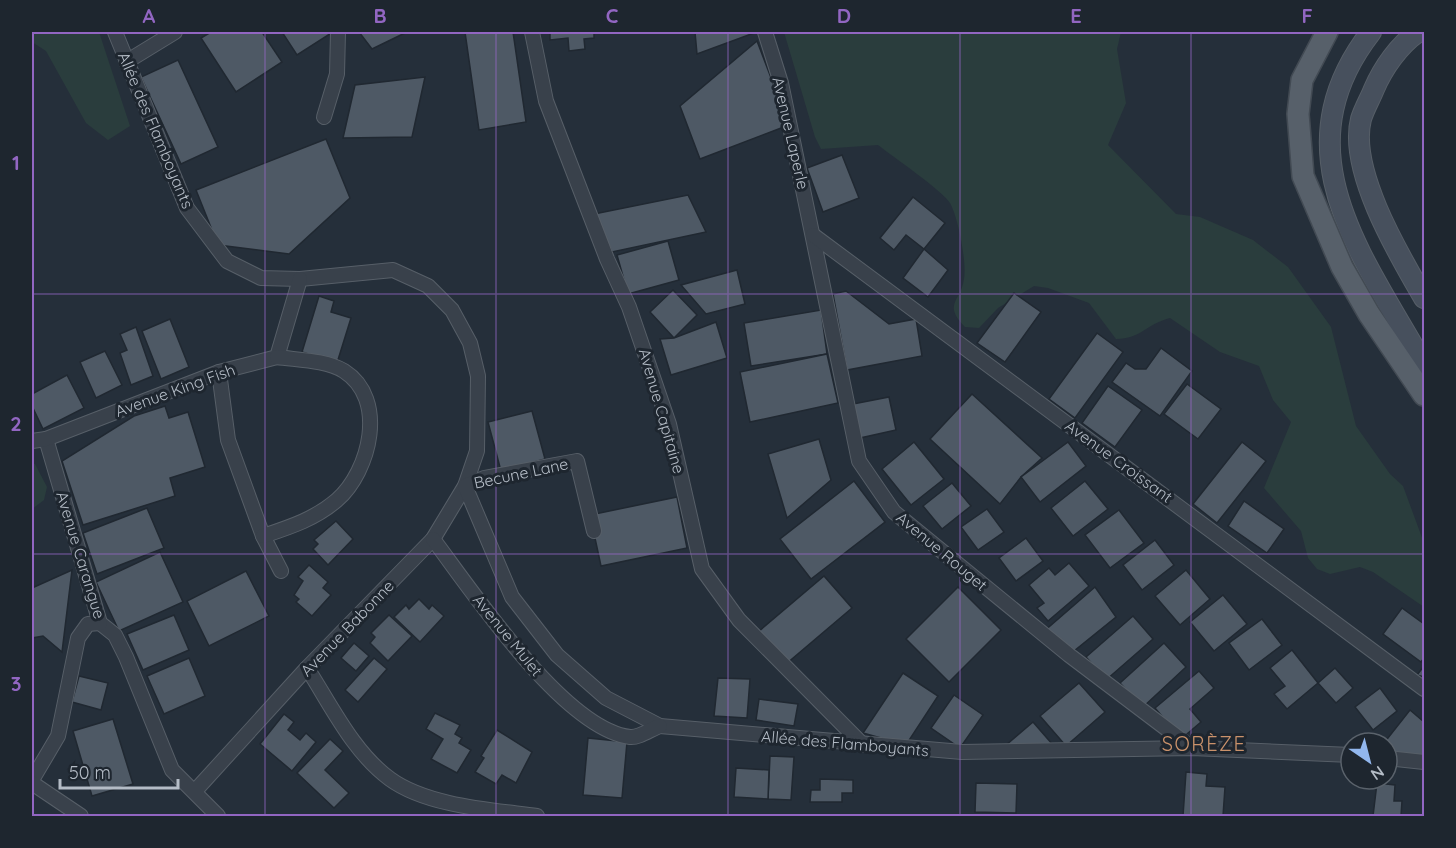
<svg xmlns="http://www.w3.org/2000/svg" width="1456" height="848" font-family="Quicksand,sans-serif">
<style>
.green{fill:#2a3d3d}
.building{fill:#4e5965;stroke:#202831;stroke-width:1.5}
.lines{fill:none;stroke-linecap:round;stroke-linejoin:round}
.street-casing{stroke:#575f68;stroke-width:16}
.secondary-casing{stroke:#575f68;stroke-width:22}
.primary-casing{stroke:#424a53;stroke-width:24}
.street{stroke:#39414b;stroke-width:14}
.secondary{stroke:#47505d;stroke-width:20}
.primary{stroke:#57606a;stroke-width:21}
.grid{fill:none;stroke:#9266c2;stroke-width:1.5;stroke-opacity:0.55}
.labels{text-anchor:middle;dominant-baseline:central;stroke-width:6;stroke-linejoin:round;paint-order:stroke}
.street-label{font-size:16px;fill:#b4bcc6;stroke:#1e262f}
.quarter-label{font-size:20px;letter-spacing:1.5px;fill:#ca926b;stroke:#1e262f}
.neatline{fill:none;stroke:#9266c2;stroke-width:2}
.grid-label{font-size:20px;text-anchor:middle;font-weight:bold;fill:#9266c2}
</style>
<rect width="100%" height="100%" fill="#252f3a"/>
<!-- green -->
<g class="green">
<path d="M32,32H99L130,126L108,140L86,123L46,51L32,42Z"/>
<path d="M784,32H1121L1117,49L1126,103L1108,145L1176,214L1200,217L1253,240L1288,267L1331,327L1356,426L1390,474L1403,486L1424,543V607L1373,572L1360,567L1330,574L1317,569L1308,558L1301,531L1264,488L1291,422L1273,400L1259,366L1220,352L1170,318C1146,324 1141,339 1116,339L1089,303L1048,288L1034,286L998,308L979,328L965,327C942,303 961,302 964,279C967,262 958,217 950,203C943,191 892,156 878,145L821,149L815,137Z"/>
<path d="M32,464H35L47,487L44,500L32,509Z"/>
</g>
<!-- building -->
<g class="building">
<path d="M211,32H262L282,62L236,92L201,38Z"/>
<path d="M282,32H333L297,55Z"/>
<path d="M359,32H407L372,49Z"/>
<path d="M465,32H513L526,122L479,130Z"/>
<path d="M550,32H594V38L584,39L585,49L569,51L568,38L550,40Z"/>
<path d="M695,32H753L754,33L697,54Z"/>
<path d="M757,41L789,125L700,159L680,106Z"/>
<path d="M178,60L218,147L181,164L141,77Z"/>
<path d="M425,77L412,137L343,138L355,85Z"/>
<path d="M326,139L350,198L289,254L218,245L196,190Z"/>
<path d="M842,155L859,198L823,212L807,168Z"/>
<path d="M688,195L706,232L612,252L594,214Z"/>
<path d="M913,197L945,223L924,249L906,235L894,250L880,238Z"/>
<path d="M668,241L679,280L628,294L617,255Z"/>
<path d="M924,249L948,270L928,297L903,278Z"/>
<path d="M737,270L745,304L706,314L681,285Z"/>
<path d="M673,290L697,315L674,338L650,312Z"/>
<path d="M846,291L889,324L916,319L922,356L847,370L833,294Z"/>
<path d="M1014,293L1041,312L1005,362L977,343Z"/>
<path d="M319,296L334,301L331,312L351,318L337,363L302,352Z"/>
<path d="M821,310L827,354L751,366L744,323Z"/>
<path d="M170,319L189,367L161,379L142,331Z"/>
<path d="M716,322L727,358L671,375L660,339L674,338Z"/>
<path d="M136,327L153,376L131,385L120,353L127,350L120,334Z"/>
<path d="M1097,333L1123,352L1075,418L1049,399Z"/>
<path d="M1161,348L1192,371L1160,416L1112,382L1126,363L1135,369H1146Z"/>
<path d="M105,351L122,385L96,398L80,362Z"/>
<path d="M827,354L838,403L750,422L740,372Z"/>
<path d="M67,375L84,408L43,429L32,406V394Z"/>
<path d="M1187,384L1221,409L1198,439L1164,414Z"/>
<path d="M1108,386L1142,410L1115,447L1082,423Z"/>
<path d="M972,394L1042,458L1021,477L1000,504L930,439Z"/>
<path d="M889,397L896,430L860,438L853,404Z"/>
<path d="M165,406L169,418L188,412L205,467L170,478L175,496L83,525L62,461L134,416Z"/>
<path d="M532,411L545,459L501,471L488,422Z"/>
<path d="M819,439L831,480L787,518L768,454Z"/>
<path d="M914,442L944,479L911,505L882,469Z"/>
<path d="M1068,442L1086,466L1040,502L1021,477Z"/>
<path d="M1242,442L1266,461L1217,523L1193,504Z"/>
<path d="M854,481L885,522L811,579L780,539Z"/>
<path d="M1085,481L1108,509L1073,536L1051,508Z"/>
<path d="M952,483L971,506L942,529L923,506Z"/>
<path d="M677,497L687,548L601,566L590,515Z"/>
<path d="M1244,501L1284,529L1267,553L1228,526Z"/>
<path d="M147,508L164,548L97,574L83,533Z"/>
<path d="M987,509L1004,532L978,550L961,527Z"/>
<path d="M1119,510L1144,543L1110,568L1085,535Z"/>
<path d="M336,521L353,539L328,565L313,549L318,544L314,540Z"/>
<path d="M1026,538L1043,561L1016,581L999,558Z"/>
<path d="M1155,540L1174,565L1142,590L1123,565Z"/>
<path d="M160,552L183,602L119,631L96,582Z"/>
<path d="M1069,563L1089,586L1048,621L1037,608L1044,603L1029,585L1049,568L1055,575Z"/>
<path d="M309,565L328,582L323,588L331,595L312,616L296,602L299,599L294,595L303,581L298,577Z"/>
<path d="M72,570L62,652L43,636L32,638V588Z"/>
<path d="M1186,570L1210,599L1180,625L1155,596Z"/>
<path d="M246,571L269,616L209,646L187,601Z"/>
<path d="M824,576L852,608L786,664L758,632Z"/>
<path d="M958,587L1001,630L949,682L906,639Z"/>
<path d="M1095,587L1116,617L1069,655L1042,633Z"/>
<path d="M1223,595L1247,624L1214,651L1190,622Z"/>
<path d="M419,599L429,609L432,605L444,616L420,642L394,617L406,605L409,609Z"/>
<path d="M1402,608L1424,624V658L1421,662L1383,634Z"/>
<path d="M174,615L189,650L143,670L127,634Z"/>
<path d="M389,615L412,636L388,661L370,643L375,637L371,633Z"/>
<path d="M1133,616L1153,639L1106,680L1086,657Z"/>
<path d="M1262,619L1282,645L1249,670L1229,643Z"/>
<path d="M354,643L369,656L356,671L341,658Z"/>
<path d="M1164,643L1186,667L1142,708L1120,683Z"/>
<path d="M1292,650L1318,683L1287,709L1274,694L1285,686L1270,668Z"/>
<path d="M189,658L205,696L164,714L147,676Z"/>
<path d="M374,658L387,669L358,702L345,690Z"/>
<path d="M1424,666V677L1417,675Z"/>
<path d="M1335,668L1353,688L1336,703L1318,683Z"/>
<path d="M1199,671L1214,688L1190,709L1201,722L1181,739L1155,708Z"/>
<path d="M903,673L938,696L906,745L863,733Z"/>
<path d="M79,676L108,683L101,710L72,702Z"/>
<path d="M718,678L750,679L747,718L714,716Z"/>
<path d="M1079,683L1105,712L1066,746L1040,716Z"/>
<path d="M1380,688L1397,711L1373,730L1355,707Z"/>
<path d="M954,695L983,715L960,748L931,728Z"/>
<path d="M759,699L798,704L794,726L756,720Z"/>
<path d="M1410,710L1424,722V755H1387V743H1384Z"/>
<path d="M435,713L460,725L455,734L462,738L459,743L471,750L457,773L431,759L443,739L426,729Z"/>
<path d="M284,714L294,722L288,730L300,740L306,733L316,742L292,771L260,744Z"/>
<path d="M113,719L133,784L92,796L73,731Z"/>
<path d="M1033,722L1053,745L1005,746Z"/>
<path d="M497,730L532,752L516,783L502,775L496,784L475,772L484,758L481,756Z"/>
<path d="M588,738L627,742L622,798L583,795Z"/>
<path d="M330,739L343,751L325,770L349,793L334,808L297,773Z"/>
<path d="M770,756L794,757L791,800L768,799Z"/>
<path d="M736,768L769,770L768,799L734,797Z"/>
<path d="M1186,772L1207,774L1206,786L1225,787L1223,816H1183Z"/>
<path d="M820,779L853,780V793H842V802H810L811,790H820Z"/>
<path d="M976,783L1017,784L1016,813L975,812Z"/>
<path d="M1377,783L1395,785L1394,801H1402L1401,816H1373Z"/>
</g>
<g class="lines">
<defs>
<g id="street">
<path d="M115,32L187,208L227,261L261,278L300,279L393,270L428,286L452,310L470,343L478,376L477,451L465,486L433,539L307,668L195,791"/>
<path d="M532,32L546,101L607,259L629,307L669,424L702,569L739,620L863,745"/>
<path d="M765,32L781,83L859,461L894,512L1069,655L1192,748"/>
<path d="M126,62L175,32"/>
<path d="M324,117L337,74L338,32"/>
<path d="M813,235L1424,689"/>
<path d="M219,372L228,440L263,536L281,571"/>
<path d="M46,439L100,623L115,635L126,657L172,770L218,816"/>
<path d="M32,441L46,439L219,372L277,357L300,279"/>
<path d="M594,531L577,461L484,478L465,486L512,597L557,655L606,698L660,726L962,752L1192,748L1351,755"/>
<path d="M263,536C290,527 315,519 337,500C370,471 388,399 344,371C326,360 297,360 277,357"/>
<path d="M433,539C472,591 564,729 630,737C639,738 651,729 660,726"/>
<path d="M307,668C331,705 353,752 390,779C427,806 492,810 537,816"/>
<path d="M1387,758L1424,762"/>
<path d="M32,780L58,736L78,638L88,624L100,623"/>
<path d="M32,783L81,816"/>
</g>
<g id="secondary">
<path d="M1371,32C1278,152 1363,256 1424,365"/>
<path d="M1418,32C1399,45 1383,68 1374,89C1370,99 1364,109 1361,119C1348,170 1399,255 1424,298"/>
</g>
<path id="primary" d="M1327,32L1302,80L1298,114L1303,176L1342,267L1369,314L1424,395"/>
</defs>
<!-- street casing -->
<use href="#street" class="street-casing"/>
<!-- secondary casing -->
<use href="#secondary" class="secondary-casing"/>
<!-- primary casing -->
<use href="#primary" class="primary-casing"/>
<!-- street -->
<use href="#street" class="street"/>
<!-- secondary -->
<use href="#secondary" class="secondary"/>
<!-- primary -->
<use href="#primary" class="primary"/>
</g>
<!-- grid -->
<path class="grid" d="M265,32V816M496,32V816M728,32V816M960,32V816M1191,32V816M32,294H1424M32,554H1424"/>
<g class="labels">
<!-- street labels -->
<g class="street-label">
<text transform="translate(156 130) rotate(67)">Allée des Flamboyants</text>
<text transform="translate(791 133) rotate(77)">Avenue Laperle</text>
<text transform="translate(175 390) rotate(-20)">Avenue King Fish</text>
<text transform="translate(662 411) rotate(74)">Avenue Capitaine</text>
<text transform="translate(1119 461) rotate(36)">Avenue Croissant</text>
<text transform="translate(521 473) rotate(-12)">Becune Lane</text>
<text transform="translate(942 551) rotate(40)">Avenue Rouget</text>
<text transform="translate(81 555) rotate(73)">Avenue Carangue</text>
<text transform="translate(347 628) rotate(-46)">Avenue Babonne</text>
<text transform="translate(508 635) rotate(51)">Avenue Mulet</text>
<text transform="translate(845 743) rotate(5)">Allée des Flamboyants</text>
</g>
<!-- quarter labels -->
<g class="quarter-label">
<text x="1204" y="743">SORÈZE</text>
</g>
</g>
<!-- border -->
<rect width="1456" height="848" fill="none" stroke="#1e262f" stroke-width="66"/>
<!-- north arrow -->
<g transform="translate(1369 761) rotate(145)"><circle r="28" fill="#1e262f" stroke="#5a626b" stroke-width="1.5"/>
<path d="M0-4.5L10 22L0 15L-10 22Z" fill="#92b7ee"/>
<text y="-9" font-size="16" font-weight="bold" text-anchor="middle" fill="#b4bcc6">N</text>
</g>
<!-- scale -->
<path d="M60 779v9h118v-9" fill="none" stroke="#b4bcc6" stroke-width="3"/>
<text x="69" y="779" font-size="18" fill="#b4bcc6" stroke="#1e262f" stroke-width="4.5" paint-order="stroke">50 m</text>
<rect x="33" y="33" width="1390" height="782" class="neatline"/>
<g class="grid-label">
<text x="149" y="23">A</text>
<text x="380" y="23">B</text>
<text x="612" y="23">C</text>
<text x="844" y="23">D</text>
<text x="1076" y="23">E</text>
<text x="1307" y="23">F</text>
<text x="16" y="170">1</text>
<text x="16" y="431">2</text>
<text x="16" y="691">3</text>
</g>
</svg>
